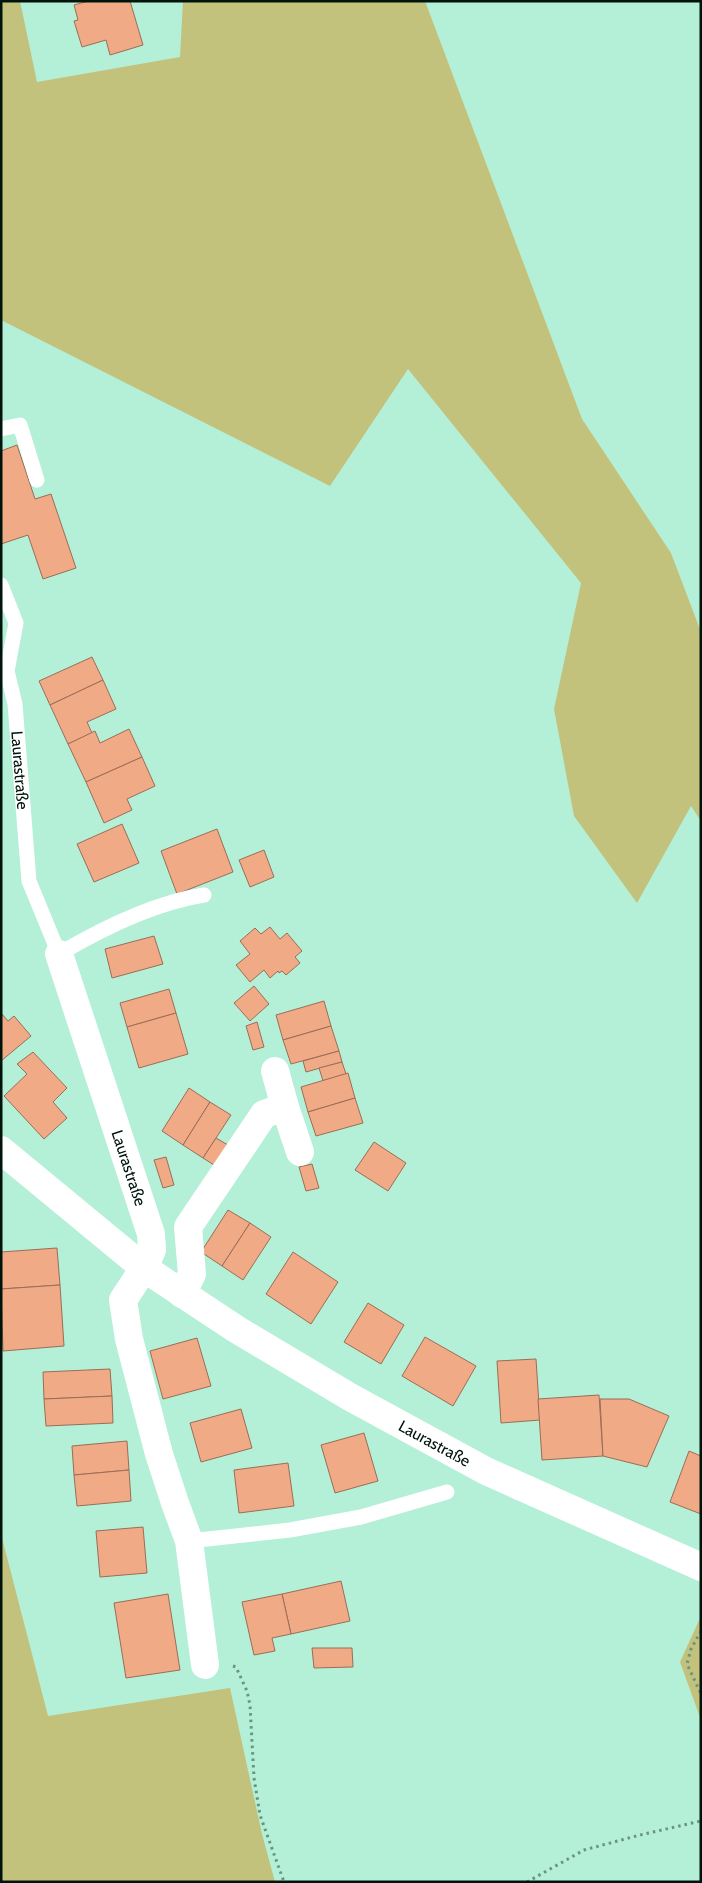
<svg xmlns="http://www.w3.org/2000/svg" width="702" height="1883" font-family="Cabin,sans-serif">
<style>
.green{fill:#c3c27c}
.building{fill:#f1aa86;stroke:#9b6d56}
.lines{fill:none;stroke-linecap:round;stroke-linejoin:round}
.path{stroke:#699482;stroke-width:3;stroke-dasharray:2.5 4;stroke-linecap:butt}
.service{stroke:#fff;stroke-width:15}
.minor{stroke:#fff;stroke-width:28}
.labels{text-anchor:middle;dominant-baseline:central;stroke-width:4;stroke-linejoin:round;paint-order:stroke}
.street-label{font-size:16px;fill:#00140c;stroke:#c1fce4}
</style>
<rect width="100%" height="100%" fill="#b4efd7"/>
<!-- green -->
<g class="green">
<path d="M1,1H20L37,82L180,57L183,1H425L582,419L671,553L701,632V821L691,806L637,903L574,816L554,709L581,583L408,369L330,486L1,320Z"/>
<path d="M1,1534L48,1716L230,1688L262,1834L275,1882H1Z"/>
<path d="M701,1616V1720L680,1662Z"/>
</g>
<!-- building -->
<g class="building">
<path d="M88,1H130L143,45L110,55L106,40L82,47L74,21L78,20L74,5Z"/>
<path d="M17,445L35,499L51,494L76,568L43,579L28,535L1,544V451Z"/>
<path d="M92,657L103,680L50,705L39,681Z"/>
<path d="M103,680L116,709L87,722L92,733L68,744L50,705Z"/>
<path d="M129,729L142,757L86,782L68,744L95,731L100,743Z"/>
<path d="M142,757L155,786L127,799L132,810L104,823L86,782Z"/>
<path d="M122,824L139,863L94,882L77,844Z"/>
<path d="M217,829L233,872L177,894L161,851Z"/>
<path d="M264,850L274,877L250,887L239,860Z"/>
<path d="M270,927L280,939L287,933L302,951L295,957L300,963L286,975L282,971L279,973L278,971L270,978L264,970L250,982L236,965L250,954L240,941L255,928L261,934Z"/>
<path d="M154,936L163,964L112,978L105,949Z"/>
<path d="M254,986L269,1004L250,1021L234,1003Z"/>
<path d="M169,989L176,1013L127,1027L120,1003Z"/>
<path d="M324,1001L331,1026L283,1040L276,1015Z"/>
<path d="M1,1013L8,1021L14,1016L31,1036L1,1061Z"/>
<path d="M176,1013L188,1054L139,1068L127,1027Z"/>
<path d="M257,1022L264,1047L253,1050L246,1026Z"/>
<path d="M331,1026L339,1051L291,1064L283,1040Z"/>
<path d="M339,1051L342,1062L306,1072L303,1061Z"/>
<path d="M33,1052L67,1088L53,1102L67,1118L44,1139L4,1096L27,1074L17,1064Z"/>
<path d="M342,1062L346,1074L323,1081L319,1068Z"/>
<path d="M348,1073L355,1098L308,1112L301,1087Z"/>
<path d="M189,1088L210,1102L183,1145L162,1131Z"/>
<path d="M355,1098L363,1123L316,1136L308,1112Z"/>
<path d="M210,1102L231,1115L203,1158L183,1145Z"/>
<path d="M216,1138L228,1145L214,1165L203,1158Z"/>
<path d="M374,1142L406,1163L388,1191L355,1170Z"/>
<path d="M166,1157L174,1185L163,1188L154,1160Z"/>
<path d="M312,1164L319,1188L306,1191L299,1167Z"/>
<path d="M228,1210L250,1223L222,1266L201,1252Z"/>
<path d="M250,1223L271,1237L243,1280L222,1266Z"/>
<path d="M57,1248L60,1285L1,1289V1252Z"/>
<path d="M293,1252L338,1282L311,1324L266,1294Z"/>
<path d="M60,1285L64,1346L3,1351L1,1289Z"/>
<path d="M368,1303L404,1325L381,1364L344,1342Z"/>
<path d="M425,1337L476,1366L453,1406L402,1376Z"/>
<path d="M197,1338L211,1386L163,1399L150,1351Z"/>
<path d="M536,1359L540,1420L501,1423L497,1361Z"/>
<path d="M110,1369L112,1396L44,1399L43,1372Z"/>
<path d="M599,1395L603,1456L542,1460L538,1399Z"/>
<path d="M112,1396L113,1423L46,1426L44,1399Z"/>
<path d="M600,1399H629L669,1416L647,1467L603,1456Z"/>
<path d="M241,1409L252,1448L201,1462L190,1423Z"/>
<path d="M364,1433L378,1481L335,1493L321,1445Z"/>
<path d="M127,1441L129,1470L74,1475L72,1446Z"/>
<path d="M689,1451L701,1456V1514L670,1502Z"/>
<path d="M288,1463L294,1506L239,1513L234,1470Z"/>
<path d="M129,1470L131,1501L77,1506L74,1475Z"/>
<path d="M143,1527L147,1573L100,1577L96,1531Z"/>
<path d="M341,1581L350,1621L291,1634L282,1594Z"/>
<path d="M168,1594L180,1670L126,1678L114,1603Z"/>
<path d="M282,1594L291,1634L272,1638L275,1651L254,1655L242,1602Z"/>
<path d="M312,1648H352L353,1667L314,1668Z"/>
</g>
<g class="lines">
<!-- path -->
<g class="path">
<path d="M701,1631L691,1649L687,1664L701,1694"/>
<path d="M233,1666L236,1667L247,1691L250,1705L254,1778L260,1815L284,1882"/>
<path d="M527,1882L584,1850L640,1835L701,1821"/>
</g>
<!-- service -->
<g class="service">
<path d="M1,429L20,425L37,480"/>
<path id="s1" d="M1,585L16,623L7,671L15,704L29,881L59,954C103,928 153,903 204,895"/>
<path d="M189,1541L290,1530L361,1517L447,1492"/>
</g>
<!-- minor -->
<g class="minor">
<path id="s2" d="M59,954L151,1234L152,1250L144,1268L123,1300L129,1339L159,1454L175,1503L189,1541L205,1665"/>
<path d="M285,1107L300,1152"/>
<path id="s3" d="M1,1150L144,1268L236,1329L350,1397L486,1471L701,1567"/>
<path d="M182,1294L192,1274L188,1227L264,1114L285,1107L275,1071"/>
</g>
</g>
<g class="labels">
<!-- street labels -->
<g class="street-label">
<text stroke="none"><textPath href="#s1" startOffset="190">Laurastraße</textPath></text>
<text stroke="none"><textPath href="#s2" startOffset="225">Laurastraße</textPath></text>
<text stroke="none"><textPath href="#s3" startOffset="525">Laurastraße</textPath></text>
</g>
</g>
<!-- border -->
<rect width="702" height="1883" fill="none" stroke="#00140c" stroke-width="5"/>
</svg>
